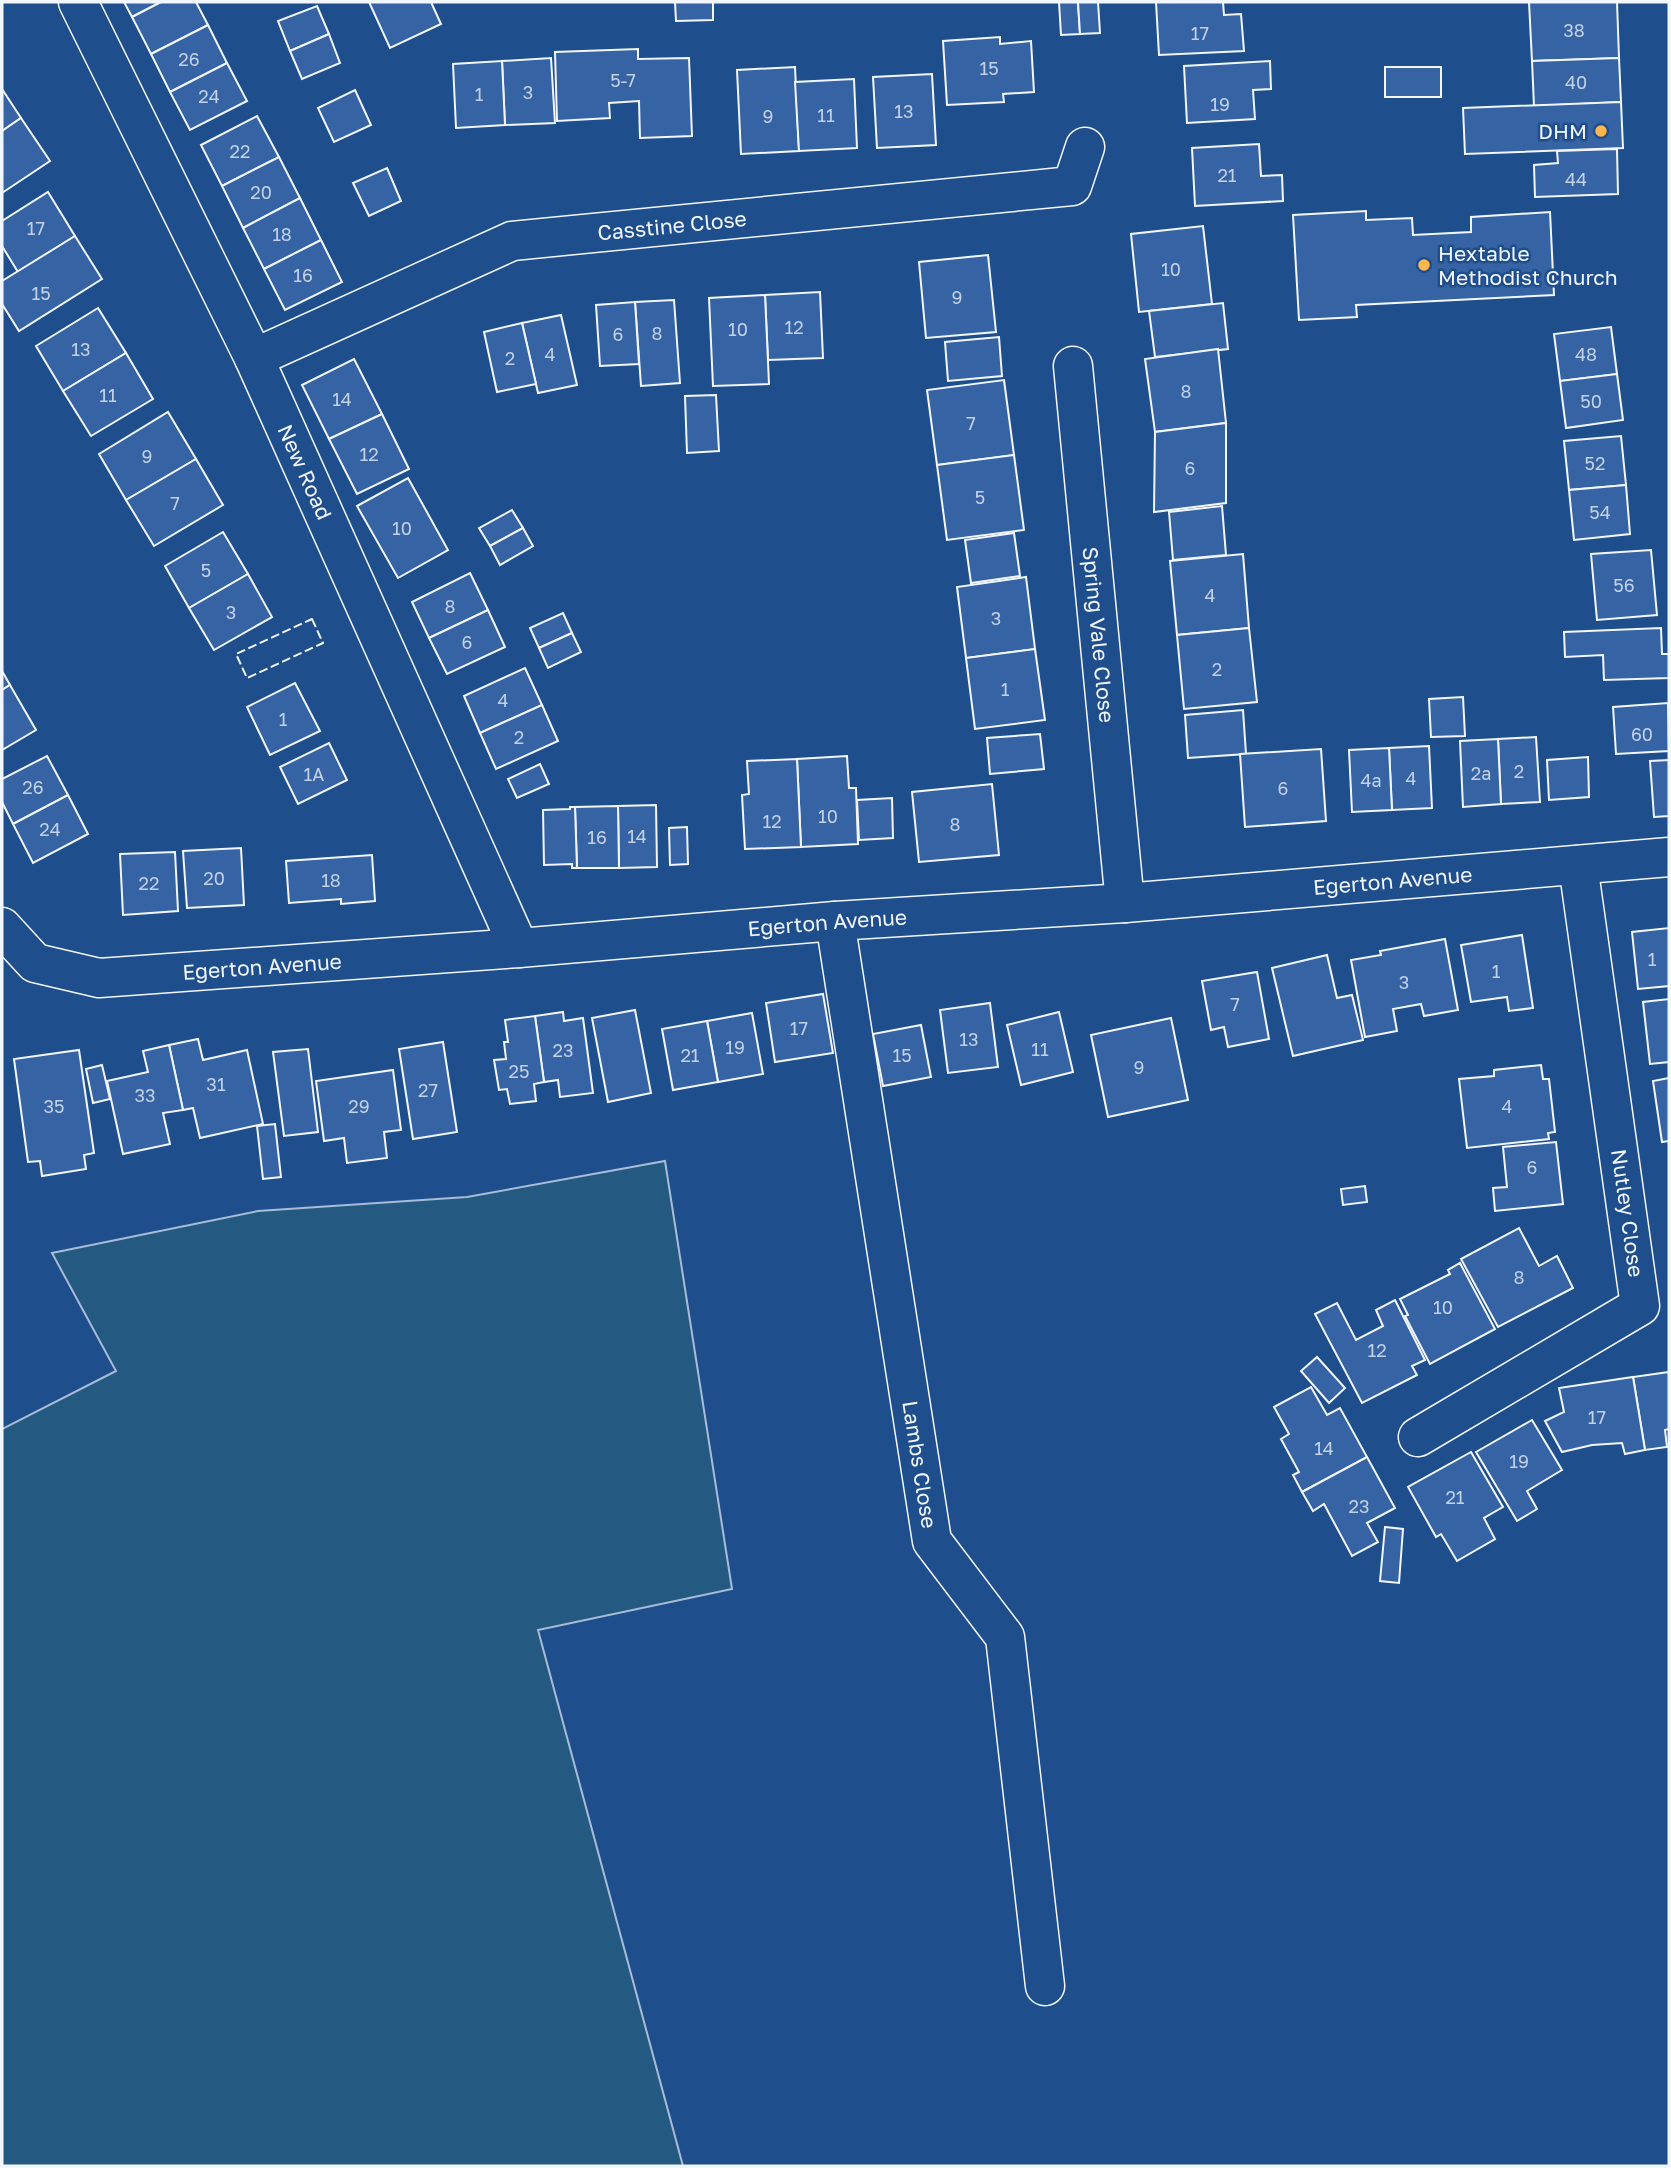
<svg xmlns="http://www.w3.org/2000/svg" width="1671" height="2168" font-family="'Golos Text',sans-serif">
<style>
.green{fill:#245a82;stroke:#a8bbd7;stroke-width:2}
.building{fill:#3563a3;stroke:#f2f6ff;stroke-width:2}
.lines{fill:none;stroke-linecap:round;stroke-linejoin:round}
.minor-casing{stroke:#f2f6ff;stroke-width:41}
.minor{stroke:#1f4e8c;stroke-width:38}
.fence{stroke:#f2f6ff;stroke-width:2;stroke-dasharray:9 3.5;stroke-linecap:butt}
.poi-dot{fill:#ffb74d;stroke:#1f4e8c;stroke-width:2.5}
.labels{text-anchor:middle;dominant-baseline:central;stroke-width:5;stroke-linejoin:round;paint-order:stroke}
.number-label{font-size:18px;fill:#c3d1e8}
.poi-label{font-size:21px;fill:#f2f6ff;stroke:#1f4e8c;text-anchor:end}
.street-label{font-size:21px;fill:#f2f6ff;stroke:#1f4e8c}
</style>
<rect width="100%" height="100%" fill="#1f4e8c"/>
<!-- green -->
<path class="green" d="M665,1161L732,1589L538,1630L683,2166H2V1429L116,1371L52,1253L258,1211L467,1197Z"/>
<!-- building -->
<g class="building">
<path d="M124,2H161L132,17Z"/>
<path d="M161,2H196L208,25L151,54L132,17Z"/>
<path d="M369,2H431L441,24L390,48Z"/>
<path d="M675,2H713V20L676,21Z"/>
<path d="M1059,2H1078L1080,34L1061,35Z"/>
<path d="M1078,2H1098L1100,33L1080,34Z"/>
<path d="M1156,2H1223L1224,15L1241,14L1244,51L1159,55Z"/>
<path d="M1529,2H1617L1619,58L1532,61Z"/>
<path d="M317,6L329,34L290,51L278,21Z"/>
<path d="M208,25L227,63L170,92L151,54Z"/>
<path d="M329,34L340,63L302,79L290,51Z"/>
<path d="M1000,37V44L1031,41L1034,92L1003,94L1004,102L947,105L943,41Z"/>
<path d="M638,49V59L689,58L692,136L640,138L639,101L609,103L610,118L557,121L555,52Z"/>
<path d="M551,58L555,123L505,125L502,61Z"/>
<path d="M1619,58L1621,102L1534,106L1532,61Z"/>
<path d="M502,61L505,125L456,128L453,64Z"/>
<path d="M1270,61L1271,89L1253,90L1255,119L1187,123L1184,66Z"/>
<path d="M227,63L247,101L190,130L170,92Z"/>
<path d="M795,67L799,151L741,154L737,70Z"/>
<rect x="1385" y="67" width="56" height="30"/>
<path d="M932,74L936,145L877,148L873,77Z"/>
<path d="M854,79L857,148L799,151L795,82Z"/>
<path d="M2,89L21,118L2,131Z"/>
<path d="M355,90L371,125L334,142L318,108Z"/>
<path d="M1621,102L1623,148L1465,154L1463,108Z"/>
<path d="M257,116L279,157L222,186L201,145Z"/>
<path d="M21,118L50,161L2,193V131Z"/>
<path d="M1259,144L1261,176L1282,175L1283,201L1195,206L1192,148Z"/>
<path d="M1617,149L1618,194L1535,197L1534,165L1558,163L1557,151Z"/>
<path d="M279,157L300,198L243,228L222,186Z"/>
<path d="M387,168L401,201L369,216L353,183Z"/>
<path d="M48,192L75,236L18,272L2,246V221Z"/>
<path d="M300,198L321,240L264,269L243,228Z"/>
<path d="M1366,211V220L1412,218L1413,235L1471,232V217L1550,212L1554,295L1356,305L1357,317L1299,320L1293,215Z"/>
<path d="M1203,226L1212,304L1139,312L1131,234Z"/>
<path d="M75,236L102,279L19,331L2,304V281Z"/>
<path d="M321,240L342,282L285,310L264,269Z"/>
<path d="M988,255L996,332L926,338L919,262Z"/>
<path d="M820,292L823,358L768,360L765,295Z"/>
<path d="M765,295L769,384L713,386L709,298Z"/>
<path d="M674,300L680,383L641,386L635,302Z"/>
<path d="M635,302L639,364L600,366L596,305Z"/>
<path d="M1223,303L1228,349L1155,357L1149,311Z"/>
<path d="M98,308L126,353L63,391L36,346Z"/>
<path d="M561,315L577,385L538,393L522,323Z"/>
<path d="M522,323L536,384L497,392L484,332Z"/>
<path d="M1611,327L1617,374L1560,381L1554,334Z"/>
<path d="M999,337L1002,376L948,381L945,342Z"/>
<path d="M1218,349L1226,423L1155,432L1145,359Z"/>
<path d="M126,353L153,399L91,436L63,391Z"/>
<path d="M354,359L382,414L329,439L302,385Z"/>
<path d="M1617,374L1623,420L1566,428L1560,381Z"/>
<path d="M1004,380L1014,455L937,465L927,390Z"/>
<path d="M716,395L719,451L687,453L685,396Z"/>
<path d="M168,412L196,459L126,500L99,454Z"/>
<path d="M382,414L409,469L357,494L329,439Z"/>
<path d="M1226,423V503L1154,512L1155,432Z"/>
<path d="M1621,436L1626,485L1569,490L1564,441Z"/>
<path d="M1014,455L1024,530L947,540L937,465Z"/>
<path d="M196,459L223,505L154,546L126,500Z"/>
<path d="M408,478L448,550L398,578L357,506Z"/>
<path d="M1626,485L1630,534L1574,540L1569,490Z"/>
<path d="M1222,506L1226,555L1173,560L1169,512Z"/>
<path d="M512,510L523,528L490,546L479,528Z"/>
<path d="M523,528L533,546L500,565L490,546Z"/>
<path d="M223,532L248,574L189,608L165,566Z"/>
<path d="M1014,533L1020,576L971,583L965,540Z"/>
<path d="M1651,550L1657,615L1597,620L1591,554Z"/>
<path d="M1243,554L1249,628L1177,635L1170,561Z"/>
<path d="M470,573L488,610L429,638L412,602Z"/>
<path d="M248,574L272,617L214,650L189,608Z"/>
<path d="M1026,577L1035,649L966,658L957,587Z"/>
<path d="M488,610L505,647L447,674L429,638Z"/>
<path d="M563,613L572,633L539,648L530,628Z"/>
<path d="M1249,628L1257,702L1184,709L1177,635Z"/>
<path d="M1661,628L1662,654H1669V678L1604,680L1603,655L1565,657L1564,632Z"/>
<path d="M572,633L581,652L548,668L539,648Z"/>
<path d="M1035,649L1045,720L975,729L966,658Z"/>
<path d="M525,668L542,705L480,733L464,696Z"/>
<path d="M2,671L10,685L2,690Z"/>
<path d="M295,683L320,731L270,755L247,707Z"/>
<path d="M10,685L36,730L2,750V690Z"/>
<path d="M1463,697L1465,736L1431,737L1429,699Z"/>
<path d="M1668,703L1669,751L1616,754L1613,707Z"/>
<path d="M542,705L558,741L496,769L480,733Z"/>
<path d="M1243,710L1246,754L1188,758L1185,715Z"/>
<path d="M1040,734L1044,769L990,774L987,738Z"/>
<path d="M1536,737L1540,802L1501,804L1498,739Z"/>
<path d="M1498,739L1501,804L1463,807L1460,741Z"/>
<path d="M329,743L347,780L298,804L280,767Z"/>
<path d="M1429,746L1432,808L1392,810L1389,748Z"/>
<path d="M1389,748L1392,810L1352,812L1349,750Z"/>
<path d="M1321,749L1326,821L1245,827L1240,754Z"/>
<path d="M47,756L68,795L13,824L2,802V779Z"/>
<path d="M847,756L849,788H856L858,844L801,847L797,759Z"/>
<path d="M1588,757L1589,797L1549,800L1547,760Z"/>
<path d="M797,759L801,847L745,849L742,795L749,794L747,761Z"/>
<path d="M1669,760V816L1654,817L1650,761Z"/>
<path d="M540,764L549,784L517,798L508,779Z"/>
<path d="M992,784L999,855L919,862L912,792Z"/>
<path d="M68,795L88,834L33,863L13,824Z"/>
<path d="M892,798L893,838L859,840L857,800Z"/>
<path d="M656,805L657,867L619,868L618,806Z"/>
<path d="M618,806L619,868H577L575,807Z"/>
<path d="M570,807H575L577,868H572V864L544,865L543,810L570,809Z"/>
<path d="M687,827L688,864L670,865L669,828Z"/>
<path d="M241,848L244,905L187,908L183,851Z"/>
<path d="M175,852L178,911L123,915L120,854Z"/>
<path d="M372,855L375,901L341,904V899L289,903L286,861Z"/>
<path d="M1669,928V986L1638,989L1632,932Z"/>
<path d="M1522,935L1533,1008L1509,1011L1507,997L1471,1002L1461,945Z"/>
<path d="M1445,939L1458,1010L1424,1016L1421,1004L1393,1009L1397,1031L1365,1037L1351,960L1381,955L1380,951Z"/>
<path d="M1327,955L1337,998L1352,995L1363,1040L1293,1056L1272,968Z"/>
<path d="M1257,972L1269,1039L1228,1047L1224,1027L1211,1030L1202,981Z"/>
<path d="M823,994L833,1053L775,1062L766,1003Z"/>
<path d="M1669,999V1062L1650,1064L1643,1002Z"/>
<path d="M990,1003L998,1067L948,1073L940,1010Z"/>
<path d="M635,1010L651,1093L608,1102L592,1018Z"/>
<path d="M563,1012L564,1021L583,1018L593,1093L560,1097L558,1080L544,1082L535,1016Z"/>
<path d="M1059,1012L1073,1072L1021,1085L1007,1025Z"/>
<path d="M752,1013L763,1074L718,1082L707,1021Z"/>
<path d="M535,1016L544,1082L534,1084L536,1101L510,1104L507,1089L499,1090L494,1060L506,1059L504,1042H508L505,1020Z"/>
<path d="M1171,1018L1188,1100L1108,1117L1091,1035Z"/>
<path d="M707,1021L718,1082L673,1090L662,1029Z"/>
<path d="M921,1025L931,1077L883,1086L873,1034Z"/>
<path d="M198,1039L203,1060L247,1050L263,1124L200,1138L193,1108L183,1110L169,1045Z"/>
<path d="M443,1042L457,1132L413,1139L399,1049Z"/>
<path d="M169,1045L183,1110L163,1113L170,1144L123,1154L107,1081L148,1072L143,1051Z"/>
<path d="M308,1049L318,1132L284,1136L273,1052Z"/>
<path d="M79,1050L94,1153L84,1155L86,1169L42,1176L40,1161L28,1162L14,1059Z"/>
<path d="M102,1065L110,1099L93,1103L86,1069Z"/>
<path d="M1541,1065L1543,1079H1549L1555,1132L1548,1133L1549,1139L1467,1148L1459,1079L1494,1076V1070Z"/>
<path d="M393,1070L401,1130L384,1132L387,1158L347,1163L344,1138L324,1141L316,1081Z"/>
<path d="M1669,1078V1141L1662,1142L1653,1081Z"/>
<path d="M275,1124L281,1177L263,1179L257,1126Z"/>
<path d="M1556,1142L1563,1204L1495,1211L1493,1188L1507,1187L1503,1147Z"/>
<path d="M1365,1186L1367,1202L1343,1205L1341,1189Z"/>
<path d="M1519,1228L1539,1266L1557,1256L1573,1288L1498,1327L1461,1259Z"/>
<path d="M1460,1263L1495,1329L1430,1364L1405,1316L1408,1315L1400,1299L1450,1274L1448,1270Z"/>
<path d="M1395,1300L1425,1360L1412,1366L1417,1375L1362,1403L1315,1314L1337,1303L1356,1340L1383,1326L1376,1310Z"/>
<path d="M1317,1357L1345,1388L1329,1403L1301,1371Z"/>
<path d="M1669,1372V1429L1665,1430L1667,1447L1645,1450L1633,1377Z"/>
<path d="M1633,1377L1645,1450L1625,1454L1622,1443L1592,1445L1562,1452L1545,1421L1564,1412L1559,1388Z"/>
<path d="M1311,1387L1327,1415L1340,1408L1367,1457L1302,1492L1293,1475L1299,1472L1281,1439L1289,1434L1274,1407Z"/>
<path d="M1532,1420L1562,1470L1527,1491L1537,1509L1517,1521L1476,1452Z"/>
<path d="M1471,1452L1503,1507L1484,1518L1495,1539L1457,1561L1441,1534L1436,1537L1408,1487Z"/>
<path d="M1367,1457L1395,1508L1367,1523L1378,1542L1352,1556L1324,1504L1313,1511L1302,1492Z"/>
<path d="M1385,1527L1403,1529L1399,1583L1380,1581Z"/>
</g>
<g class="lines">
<defs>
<g id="minor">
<path id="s1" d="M78,2L254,358L519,948"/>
<path id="s2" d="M254,358L512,241L1072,186L1085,147"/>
<path id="s3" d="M1073,366L1125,903"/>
<path id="s4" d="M835,921L932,1541L1005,1637L1045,1986"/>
<path id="s5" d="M2,927L35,963L99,978L519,948L835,921L1125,903L1669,857"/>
<path d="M1418,1437L1640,1306L1578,865"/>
</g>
</defs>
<!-- minor casing -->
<use href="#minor" class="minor-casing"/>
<!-- minor -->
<use href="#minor" class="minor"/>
<!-- fence -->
<path class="fence" d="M312,619L323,643L247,678L236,654Z"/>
</g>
<!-- markers -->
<g class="poi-dot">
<circle cx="1601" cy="131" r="7"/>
<circle cx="1424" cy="265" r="7"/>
</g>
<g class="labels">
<!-- number labels -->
<g class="number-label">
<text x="1574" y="30">38</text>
<text x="1200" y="33">17</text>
<text x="189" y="59">26</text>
<text x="989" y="68">15</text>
<text x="623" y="80">5-7</text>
<text x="1576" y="82">40</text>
<text x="528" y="92">3</text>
<text x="479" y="94">1</text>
<text x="209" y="96">24</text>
<text x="1220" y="104">19</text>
<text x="904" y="111">13</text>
<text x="826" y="115">11</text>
<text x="768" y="116">9</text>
<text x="240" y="151">22</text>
<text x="1227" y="175">21</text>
<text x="1576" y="179">44</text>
<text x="261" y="192">20</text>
<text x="36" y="228">17</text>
<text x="282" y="234">18</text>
<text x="1171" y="269">10</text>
<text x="303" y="275">16</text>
<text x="41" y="293">15</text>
<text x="957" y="297">9</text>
<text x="794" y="327">12</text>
<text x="738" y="329">10</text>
<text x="657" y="333">8</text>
<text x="618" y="334">6</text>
<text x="81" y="349">13</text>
<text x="550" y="354">4</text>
<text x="1586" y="354">48</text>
<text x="510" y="358">2</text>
<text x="1186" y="391">8</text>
<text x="108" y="395">11</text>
<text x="342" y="399">14</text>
<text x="1591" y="401">50</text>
<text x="971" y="423">7</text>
<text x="369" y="454">12</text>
<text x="147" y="456">9</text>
<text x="1595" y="463">52</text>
<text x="1190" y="468">6</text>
<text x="980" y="497">5</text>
<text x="175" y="503">7</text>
<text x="1600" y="512">54</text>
<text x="402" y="528">10</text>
<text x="206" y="570">5</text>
<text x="1624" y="585">56</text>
<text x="1210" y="595">4</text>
<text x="450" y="606">8</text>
<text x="231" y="612">3</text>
<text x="996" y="618">3</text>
<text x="467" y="642">6</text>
<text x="1217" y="669">2</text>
<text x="1005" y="689">1</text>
<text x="503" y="700">4</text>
<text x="283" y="719">1</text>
<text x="1642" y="734">60</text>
<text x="519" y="737">2</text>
<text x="1519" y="771">2</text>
<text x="1481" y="773">2a</text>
<text x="314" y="774">1A</text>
<text x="1411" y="778">4</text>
<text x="1371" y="780">4a</text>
<text x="33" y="787">26</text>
<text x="1283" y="788">6</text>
<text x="828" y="816">10</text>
<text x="772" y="821">12</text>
<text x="955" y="824">8</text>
<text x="50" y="829">24</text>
<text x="637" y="836">14</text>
<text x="597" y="837">16</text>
<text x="214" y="878">20</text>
<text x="331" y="880">18</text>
<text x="149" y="883">22</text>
<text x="1652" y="959">1</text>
<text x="1496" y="971">1</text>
<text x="1404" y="982">3</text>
<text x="1235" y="1004">7</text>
<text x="799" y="1028">17</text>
<text x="969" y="1039">13</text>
<text x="735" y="1047">19</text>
<text x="1040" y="1049">11</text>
<text x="563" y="1050">23</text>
<text x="690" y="1055">21</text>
<text x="902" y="1055">15</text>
<text x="1139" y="1067">9</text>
<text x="519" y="1071">25</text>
<text x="216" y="1084">31</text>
<text x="428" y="1090">27</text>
<text x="145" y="1095">33</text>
<text x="54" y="1106">35</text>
<text x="359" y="1106">29</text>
<text x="1507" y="1106">4</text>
<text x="1532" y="1167">6</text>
<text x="1519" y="1277">8</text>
<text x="1443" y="1307">10</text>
<text x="1377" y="1350">12</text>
<text x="1597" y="1417">17</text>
<text x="1324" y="1448">14</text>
<text x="1519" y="1461">19</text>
<text x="1455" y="1497">21</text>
<text x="1359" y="1506">23</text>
</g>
<!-- poi labels -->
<g class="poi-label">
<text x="1587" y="131">DHM</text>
<text x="1438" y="253" text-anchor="start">Hextable<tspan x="1438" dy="24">Methodist Church</tspan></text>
</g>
<!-- street labels -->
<g class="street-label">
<text stroke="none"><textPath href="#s2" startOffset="444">Casstine Close</textPath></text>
<text stroke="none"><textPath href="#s1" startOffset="522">New Road</textPath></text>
<text stroke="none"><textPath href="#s3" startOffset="270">Spring Vale Close</textPath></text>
<text stroke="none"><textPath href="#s5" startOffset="1412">Egerton Avenue</textPath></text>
<text stroke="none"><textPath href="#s5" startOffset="845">Egerton Avenue</textPath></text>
<text stroke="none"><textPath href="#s5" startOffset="278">Egerton Avenue</textPath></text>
<text transform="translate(1628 1213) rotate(82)">Nutley Close</text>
<text stroke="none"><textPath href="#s4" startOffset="550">Lambs Close</textPath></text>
</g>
</g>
<!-- border -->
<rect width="1671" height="2168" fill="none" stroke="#f2f6ff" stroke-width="7"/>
</svg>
